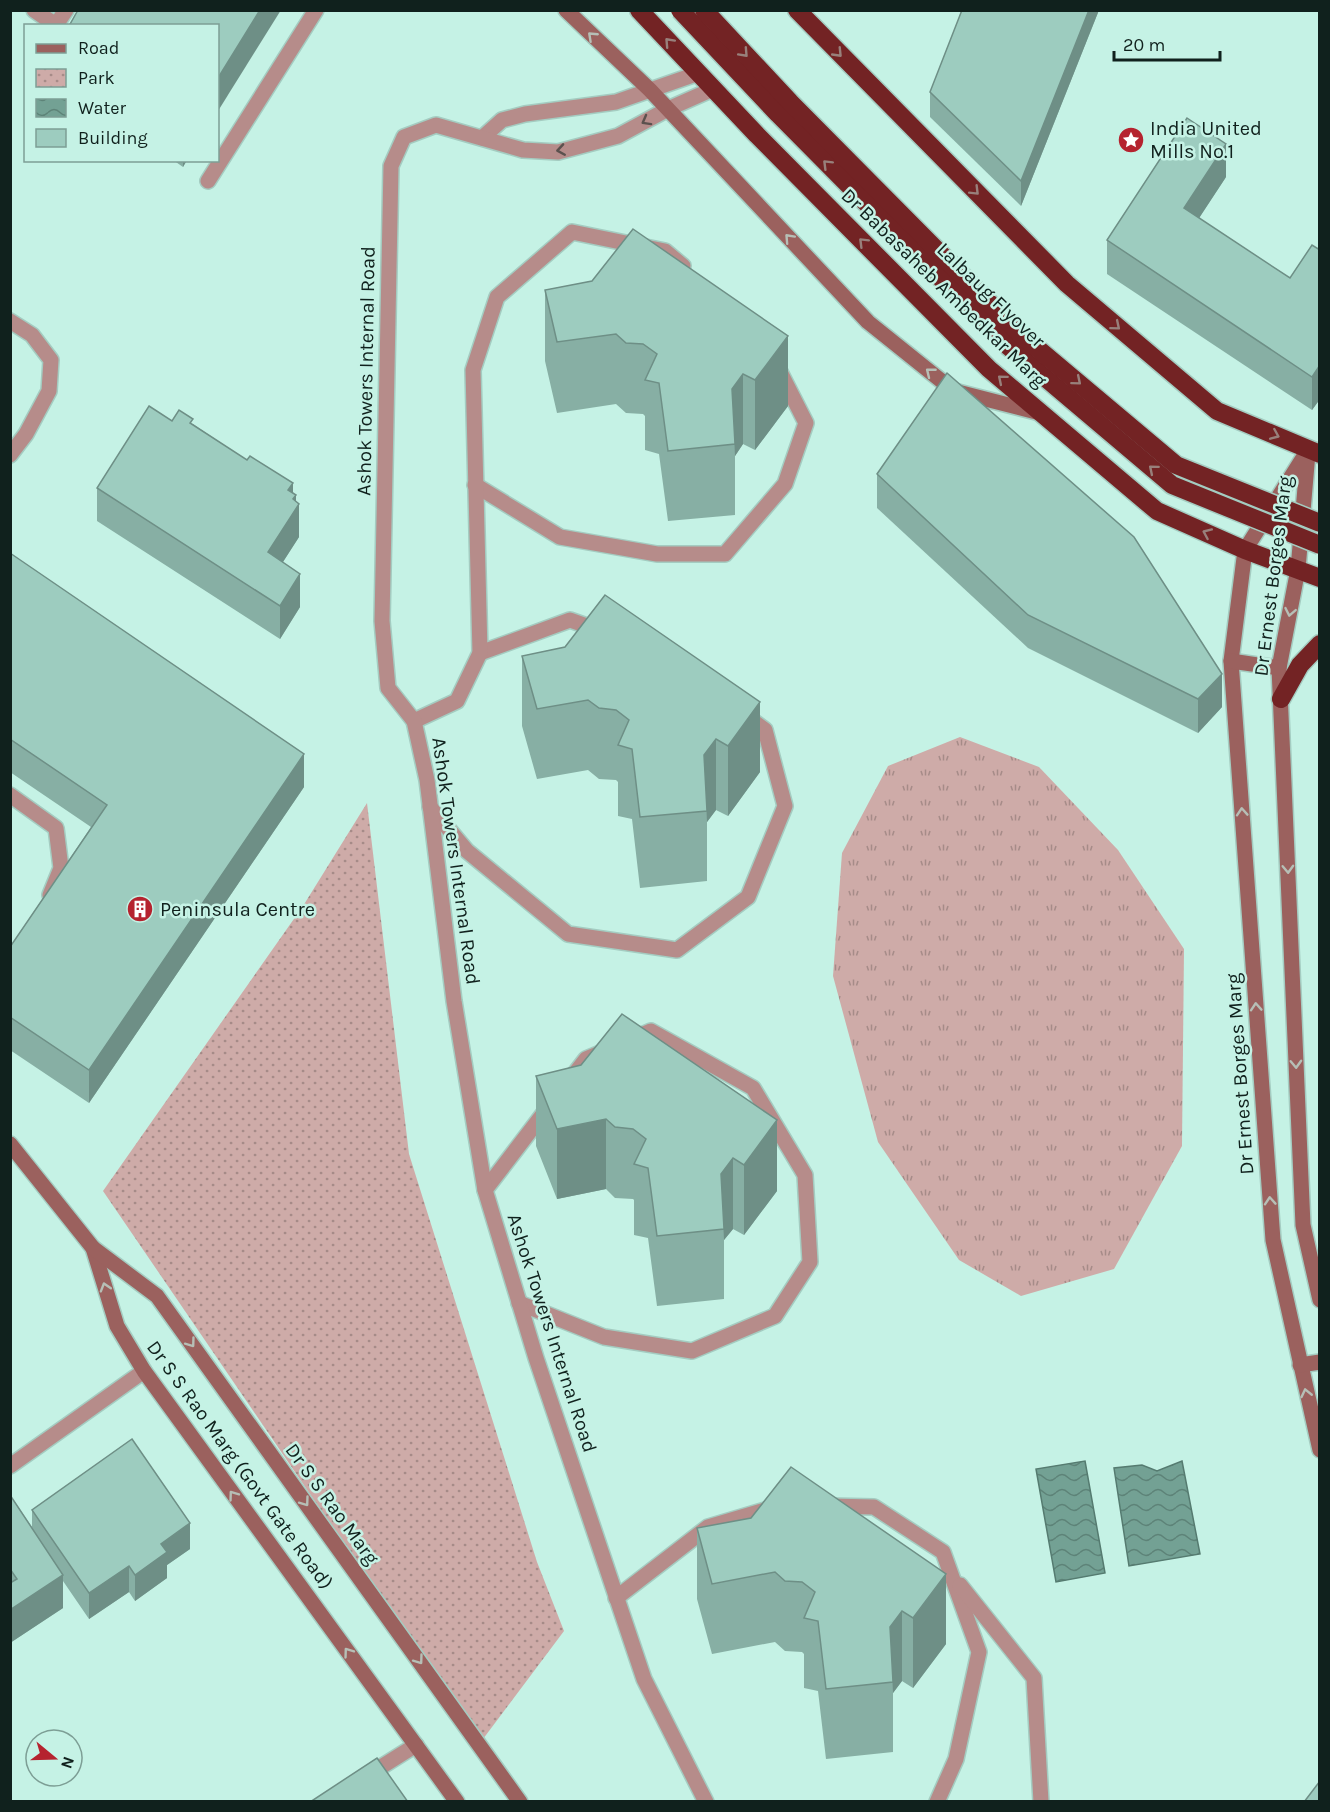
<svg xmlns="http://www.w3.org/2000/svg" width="1330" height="1812" font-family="Karla,sans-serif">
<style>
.grass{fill:url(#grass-tufts)}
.park{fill:url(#park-dots)}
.water{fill:url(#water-waves);stroke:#557b70;stroke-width:1.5}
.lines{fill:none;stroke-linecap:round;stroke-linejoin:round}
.lane-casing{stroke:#a4ccc1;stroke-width:18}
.street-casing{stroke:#a4ccc1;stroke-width:18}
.secondary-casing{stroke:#a4ccc1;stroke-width:18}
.highway-casing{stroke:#a4ccc1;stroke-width:21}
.lane{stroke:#b68c8a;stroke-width:15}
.street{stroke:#b68c8a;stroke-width:15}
.secondary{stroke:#9b615e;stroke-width:15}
.highway{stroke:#732324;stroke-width:18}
.highway-bridge-casing{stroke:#a4ccc1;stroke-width:21;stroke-linecap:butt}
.highway-bridge{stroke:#732324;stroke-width:18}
.wall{fill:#87afa4}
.shaded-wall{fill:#6e8f86}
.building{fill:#9dccbf;stroke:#6e8f86;stroke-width:1.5}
.oneway{stroke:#b6bfb6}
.oneway2{stroke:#98807b}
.oneway3{stroke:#5b514e}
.labels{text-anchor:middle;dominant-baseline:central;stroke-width:5;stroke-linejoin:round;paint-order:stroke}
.poi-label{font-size:20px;fill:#10211d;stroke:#c5f2e5;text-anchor:start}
.street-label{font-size:20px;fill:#10211d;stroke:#c5f2e5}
</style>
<defs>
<pattern id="grass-tufts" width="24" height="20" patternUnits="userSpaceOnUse" patternTransform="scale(1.5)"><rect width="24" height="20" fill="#ceaba8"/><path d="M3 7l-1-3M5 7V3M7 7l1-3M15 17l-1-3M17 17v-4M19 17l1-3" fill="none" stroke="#a68b88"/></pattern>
<pattern id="park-dots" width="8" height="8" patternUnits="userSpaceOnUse" patternTransform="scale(1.5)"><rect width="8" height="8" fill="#ceaba8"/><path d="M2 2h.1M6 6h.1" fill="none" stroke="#a68b88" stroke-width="1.8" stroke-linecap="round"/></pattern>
<pattern id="water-waves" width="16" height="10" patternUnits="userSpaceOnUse" patternTransform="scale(1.5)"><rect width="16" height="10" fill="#73a194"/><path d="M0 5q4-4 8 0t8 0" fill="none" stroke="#5d8378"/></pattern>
</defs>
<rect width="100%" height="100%" fill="#c5f2e5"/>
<!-- grass -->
<path class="grass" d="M960,737L1039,767L1118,850L1184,949L1182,1146L1114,1269L1021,1296L959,1260L878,1142L833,976L842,853L888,766Z"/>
<!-- park -->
<path class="park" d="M367,803L409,1154L537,1562L564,1631L480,1743L103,1191L303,906Z"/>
<!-- water -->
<g class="water">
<path d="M1085,1461L1105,1573L1056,1582L1036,1469Z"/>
<path d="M1182,1461L1200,1554L1129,1566L1114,1468L1142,1465L1157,1471Z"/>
</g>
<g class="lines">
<defs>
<g id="lane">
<path d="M34,10L57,26"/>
<path d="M56,25L66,10"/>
<path d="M208,181L316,10"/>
<path d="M10,321L32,335L51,360L49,391L26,434L10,455"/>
<path d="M10,795L56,828L61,868L50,895"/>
<path d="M10,1466L144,1371"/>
</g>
<g id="street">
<path d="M482,138L502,120L525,114L616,102L699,73"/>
<path d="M475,485L560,537L657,554H725L785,484L806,423L779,370"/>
<path d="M480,653L570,620L601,631"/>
<path d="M414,721L457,701L480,653L473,370L497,297L572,232L665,251L683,266"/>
<path d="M430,807L467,851L568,934L677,950L748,897L785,806L765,730L745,715"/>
<path d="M569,1081L586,1059L605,1051"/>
<path d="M485,1190L547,1109"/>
<path d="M519,1303L604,1337L692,1351L775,1316L810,1262L805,1175L753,1088L651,1031L630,1040"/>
<path d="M829,1506L874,1507L943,1552L979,1652L956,1759L937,1802"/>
<path d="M960,1585L1034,1678L1041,1802"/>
<path d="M616,1598L708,1527L775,1507"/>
<path d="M365,1777L416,1745"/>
<path d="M706,1802L644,1679L536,1358L485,1190L454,1001L427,780L414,721L388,688L382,621L391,166L404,137L436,125L523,150L558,152L618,136L668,109L713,89"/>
</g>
<g id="secondary">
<path d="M566,10L650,90L868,322L954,391L1040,413"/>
<path d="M1308,450L1245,550L1231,661L1273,1240L1320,1450"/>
<path d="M1308,453L1298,569L1279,668L1303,1225L1320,1300"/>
<path d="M1231,661L1279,668"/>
<path d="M10,1144L93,1248L117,1326L144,1371L457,1802"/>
<path d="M93,1248L157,1296L520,1802"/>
<path d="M1300,1365L1320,1362"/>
</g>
<g id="highway">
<path d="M639,10L757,135L989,369L1157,511L1245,550L1320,578"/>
<path d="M797,10L1067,284L1217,411L1320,454"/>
<path d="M1281,699L1300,665L1320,644"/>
</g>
</defs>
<!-- lane casing -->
<use href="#lane" class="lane-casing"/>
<!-- street casing -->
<use href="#street" class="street-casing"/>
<!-- secondary casing -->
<use href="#secondary" class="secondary-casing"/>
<!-- highway casing -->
<use href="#highway" class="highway-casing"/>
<!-- lane -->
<use href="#lane" class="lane"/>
<!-- street -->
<use href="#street" class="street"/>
<!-- secondary -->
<use href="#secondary" class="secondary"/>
<!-- highway -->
<use href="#highway" class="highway"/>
<defs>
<g id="highway-bridge">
<path d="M680,10L778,114L1009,347L1172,485L1320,545"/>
<path d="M704,10L790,102L1019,333L1176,465L1320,523"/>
</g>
</defs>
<!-- highway-bridge casing -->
<use href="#highway-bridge" class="highway-bridge-casing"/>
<!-- highway-bridge -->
<use href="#highway-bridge" class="highway-bridge"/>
</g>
<!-- wall -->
<g class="wall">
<path d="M962,10H1099L1021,206L930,117V92Z"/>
<path d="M173,160H187L183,167Z"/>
<path d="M1226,177L1199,218L1290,278L1320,250V399L1312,410L1107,274V240Z"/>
<path d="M633,229L788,406L755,450L743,444L735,456V515L668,521L659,454L645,450V416L643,414L626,413L616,404L557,413L545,361V290L592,281Z"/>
<path d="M172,421L193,424L293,492L296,501L299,537L283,562L300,607L280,639L97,521V488Z"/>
<path d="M877,474L1222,707L1198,733L1028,648L877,508Z"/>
<path d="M10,553L304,787L89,1103L10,1050V947L91,827L10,772Z"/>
<path d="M605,595L760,772L728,816L716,810L707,822V881L640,888L632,819L618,816V782L616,780L599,779L588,770L537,779L522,726V656L565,647Z"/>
<path d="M622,1014L777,1191L744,1235L733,1229L724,1240V1299L657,1306L648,1238L634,1235V1200L633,1199L615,1198L606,1189L557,1199L536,1146V1076L581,1065Z"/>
<path d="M791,1467L946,1644L913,1688L902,1681L893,1693V1752L826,1759L818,1691L804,1688V1654L802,1652L785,1651L775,1642L712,1654L697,1599V1528L751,1518Z"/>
<path d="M10,1495L32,1527V1510L190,1549L167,1565V1578L135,1601L129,1592L89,1619L63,1581V1608L10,1643Z"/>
</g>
<!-- shaded-wall -->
<g class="shaded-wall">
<path d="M260,10H281L218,111V78Z"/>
<path d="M1089,10H1099L1021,206V181Z"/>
<path d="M1226,144V177L1184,241V208Z"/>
<path d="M183,160H187L183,167Z"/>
<path d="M788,336V406L755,450V380Z"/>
<path d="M1320,365V399L1312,410V377Z"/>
<path d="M743,374V444L735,456L732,389Z"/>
<path d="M293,483V514V499L296,495V508L299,504V537L268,585V552L288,490Z"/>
<path d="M300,574V607L280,639V606Z"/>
<path d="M1222,674V707L1198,733V699Z"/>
<path d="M760,702V772L728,816V746Z"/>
<path d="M716,739V810L707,822L704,755Z"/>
<path d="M304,754V787L89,1103V1070Z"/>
<path d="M606,1119V1189L557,1199V1129Z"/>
<path d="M777,1120V1191L744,1235V1165Z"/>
<path d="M733,1158V1229L724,1240L721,1174Z"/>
<path d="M190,1523V1549L167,1565V1578L135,1601V1575L161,1544Z"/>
<path d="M129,1566V1592L89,1619V1593Z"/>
<path d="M946,1574V1644L913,1688V1618Z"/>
<path d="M63,1575V1608L10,1643V1610Z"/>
<path d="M902,1611V1681L893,1693L890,1627Z"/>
</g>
<!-- building -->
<g class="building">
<path d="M78,10H260L218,78V26H69Z"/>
<path d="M962,10H1089L1021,181L930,92Z"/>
<path d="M1187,118L1226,144L1184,208L1290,278L1312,245L1320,250V365L1312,377L1107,240Z"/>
<path d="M633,229L788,336L755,380L743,374L732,389L735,444L668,451L659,383L645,380L657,354L643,344L626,343L616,334L557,342L545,290L592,281Z"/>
<path d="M947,373L1134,537L1222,674L1198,699L1028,615L877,474Z"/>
<path d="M149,406L172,421L179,410L193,419L190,423L247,460L250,456L293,483L288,490L296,495L293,499L299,504L268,552L300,574L280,606L97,488Z"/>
<path d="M10,553L304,754L89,1070L10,1017V947L107,805L10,739Z"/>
<path d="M605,595L760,702L728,746L716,739L704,755L707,811L640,817L632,749L618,745L629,720L616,710L599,708L588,700L537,709L522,656L565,647Z"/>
<path d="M622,1014L777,1120L744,1165L733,1158L721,1174L724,1229L657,1236L648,1168L634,1164L646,1139L633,1129L615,1127L606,1119L557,1129L536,1076L581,1065Z"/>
<path d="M132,1439L190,1523L161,1544L167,1552L135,1575L129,1566L89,1593L32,1510Z"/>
<path d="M791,1467L946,1574L913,1618L902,1611L890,1627L893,1682L826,1689L818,1621L804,1618L815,1592L802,1582L785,1581L775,1572L712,1584L697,1528L751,1518Z"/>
<path d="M10,1495L63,1575L10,1610V1583L17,1579L10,1569Z"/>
<path d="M377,1758L408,1802H310Z"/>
<path d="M1320,1781V1802H1304Z"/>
</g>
<!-- one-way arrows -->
<defs><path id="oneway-chevron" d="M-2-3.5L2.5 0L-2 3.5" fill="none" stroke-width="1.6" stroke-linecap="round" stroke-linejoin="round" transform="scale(1.5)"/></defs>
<g class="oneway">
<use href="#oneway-chevron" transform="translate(592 36) rotate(-137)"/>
<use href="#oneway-chevron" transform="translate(789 238) rotate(-133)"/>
<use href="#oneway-chevron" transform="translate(930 372) rotate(-141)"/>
<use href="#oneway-chevron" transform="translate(1290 612) rotate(101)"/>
<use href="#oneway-chevron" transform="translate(1242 812) rotate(-94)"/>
<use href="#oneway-chevron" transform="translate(1288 869) rotate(88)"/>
<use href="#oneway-chevron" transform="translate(1256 1007) rotate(-94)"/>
<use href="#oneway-chevron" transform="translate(1296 1064) rotate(88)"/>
<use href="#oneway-chevron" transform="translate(1270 1201) rotate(-94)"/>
<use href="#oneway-chevron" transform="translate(105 1287) rotate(-107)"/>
<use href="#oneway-chevron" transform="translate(191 1343) rotate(54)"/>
<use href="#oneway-chevron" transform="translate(1306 1393) rotate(-103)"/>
<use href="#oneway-chevron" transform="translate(233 1495) rotate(-126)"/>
<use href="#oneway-chevron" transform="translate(305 1502) rotate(54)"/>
<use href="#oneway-chevron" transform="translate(348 1652) rotate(-126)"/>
<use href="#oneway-chevron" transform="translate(419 1660) rotate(54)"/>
</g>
<g class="oneway2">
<use href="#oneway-chevron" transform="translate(669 42) rotate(-133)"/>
<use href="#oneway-chevron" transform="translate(744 53) rotate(47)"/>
<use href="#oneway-chevron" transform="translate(838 53) rotate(46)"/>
<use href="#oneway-chevron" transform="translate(827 164) rotate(-135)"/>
<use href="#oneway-chevron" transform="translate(975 191) rotate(45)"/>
<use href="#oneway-chevron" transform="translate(863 242) rotate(-135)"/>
<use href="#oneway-chevron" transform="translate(1116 326) rotate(40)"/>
<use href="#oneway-chevron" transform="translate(1002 379) rotate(-140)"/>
<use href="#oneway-chevron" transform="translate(1077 381) rotate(40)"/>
<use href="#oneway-chevron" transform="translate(1275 435) rotate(23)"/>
<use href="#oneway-chevron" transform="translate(1153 469) rotate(-140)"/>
<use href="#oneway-chevron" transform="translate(1207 533) rotate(-156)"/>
</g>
<g class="oneway3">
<use href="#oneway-chevron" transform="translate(646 121) rotate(151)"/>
<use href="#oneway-chevron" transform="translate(561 150) rotate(171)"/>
</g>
<!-- icons -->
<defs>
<symbol id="sight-disc" viewBox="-11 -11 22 22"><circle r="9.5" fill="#b5232f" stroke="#c5f2e5"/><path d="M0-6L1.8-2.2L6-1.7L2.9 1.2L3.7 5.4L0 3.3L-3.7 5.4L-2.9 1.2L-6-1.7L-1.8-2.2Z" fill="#fff"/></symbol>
<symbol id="building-disc" viewBox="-11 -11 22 22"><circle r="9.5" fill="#b5232f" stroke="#c5f2e5"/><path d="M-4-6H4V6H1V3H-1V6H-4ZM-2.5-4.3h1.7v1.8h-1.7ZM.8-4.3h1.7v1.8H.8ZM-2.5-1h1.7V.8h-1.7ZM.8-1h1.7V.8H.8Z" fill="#fff"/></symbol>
</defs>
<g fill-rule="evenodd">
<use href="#sight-disc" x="1116" y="125" width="30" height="30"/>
<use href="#building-disc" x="125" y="894" width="30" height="30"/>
</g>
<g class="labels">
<!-- poi labels -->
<g class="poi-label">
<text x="1150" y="128">India United<tspan x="1150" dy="23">Mills No.1</tspan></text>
<text x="160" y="909">Peninsula Centre</text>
</g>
<!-- street labels -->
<g class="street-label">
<text transform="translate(944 288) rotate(44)">Dr Babasaheb Ambedkar Marg</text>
<text transform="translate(991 295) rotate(44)">Lalbaug Flyover</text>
<text transform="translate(366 371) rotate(-89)">Ashok Towers Internal Road</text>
<text transform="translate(1273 576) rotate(-83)">Dr Ernest Borges Marg</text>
<text transform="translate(456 861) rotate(82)">Ashok Towers Internal Road</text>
<text transform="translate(1240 1074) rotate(-94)">Dr Ernest Borges Marg</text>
<text transform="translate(552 1333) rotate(72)">Ashok Towers Internal Road</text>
<text transform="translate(240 1465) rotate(54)">Dr S S Rao Marg (Govt Gate Road)</text>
<text transform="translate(332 1504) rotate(54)">Dr S S Rao Marg</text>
</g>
</g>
<!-- border -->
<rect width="1330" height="1812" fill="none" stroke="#10211d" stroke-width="24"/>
<!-- legend -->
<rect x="24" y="24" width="195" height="138" fill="#c5f2e5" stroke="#7d9e95" stroke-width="1.5"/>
<rect x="36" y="44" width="30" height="9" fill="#9b615e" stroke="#7d9e95" stroke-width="1.5"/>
<text x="78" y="54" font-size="18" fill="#10211d">Road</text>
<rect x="36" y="69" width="30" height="18" fill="url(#park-dots)" stroke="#7d9e95" stroke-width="1.5"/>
<text x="78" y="84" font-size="18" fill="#10211d">Park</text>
<rect x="36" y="99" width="30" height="18" fill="url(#water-waves)" stroke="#7d9e95" stroke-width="1.5"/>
<text x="78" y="114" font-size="18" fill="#10211d">Water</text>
<rect x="36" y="129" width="30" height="18" fill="#9dccbf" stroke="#7d9e95" stroke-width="1.5"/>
<text x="78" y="144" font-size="18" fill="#10211d">Building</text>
<!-- north arrow -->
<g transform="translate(54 1758) rotate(109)"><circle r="28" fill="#c5f2e5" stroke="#7d9e95" stroke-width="1.5"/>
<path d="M0-4.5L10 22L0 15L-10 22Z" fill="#b5232f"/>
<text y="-9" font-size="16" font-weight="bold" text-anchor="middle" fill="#10211d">N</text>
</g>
<!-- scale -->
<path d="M1114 51v9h106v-9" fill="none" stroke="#10211d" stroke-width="3"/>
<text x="1123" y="51" font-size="18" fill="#10211d" stroke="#c5f2e5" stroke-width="4.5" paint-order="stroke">20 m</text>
</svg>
